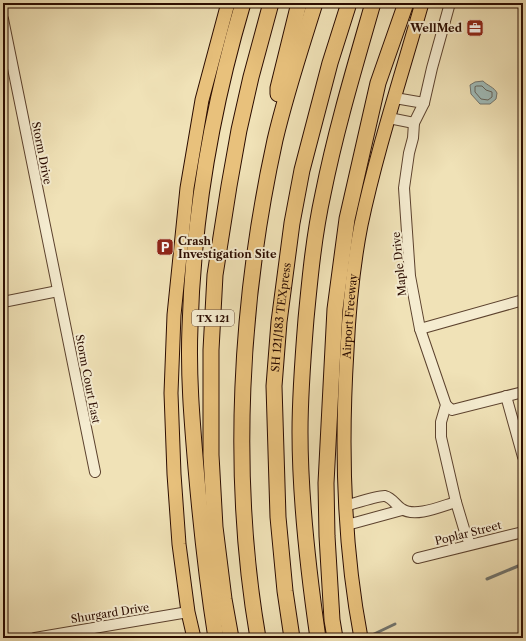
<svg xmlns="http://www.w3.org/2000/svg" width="526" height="641" font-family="'Libre Caslon Text',serif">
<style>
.water{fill:#9fbbb9;stroke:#71756f}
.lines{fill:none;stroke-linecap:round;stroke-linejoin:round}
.shore{stroke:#65645c;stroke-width:1}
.stream{stroke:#71756f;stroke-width:3}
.minor-casing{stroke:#5c422e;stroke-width:12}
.major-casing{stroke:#2b0c00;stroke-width:15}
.highway-casing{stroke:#2b0c00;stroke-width:17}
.minor{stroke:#f5ecd0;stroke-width:10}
.major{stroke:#e8c17c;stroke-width:13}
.highway{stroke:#e8c17c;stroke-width:15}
.labels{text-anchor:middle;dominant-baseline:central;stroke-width:4;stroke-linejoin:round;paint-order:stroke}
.shield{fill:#f5ecd0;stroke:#684f3e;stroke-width:1}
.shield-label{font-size:10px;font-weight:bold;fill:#2b0c00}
.poi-label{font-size:11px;font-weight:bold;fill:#2b0c00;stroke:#f5ecd0;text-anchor:end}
.street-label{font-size:11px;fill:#2b0c00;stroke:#f5ecd0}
</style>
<rect width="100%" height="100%" fill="#f0e2b7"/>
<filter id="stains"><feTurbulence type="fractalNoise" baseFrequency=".005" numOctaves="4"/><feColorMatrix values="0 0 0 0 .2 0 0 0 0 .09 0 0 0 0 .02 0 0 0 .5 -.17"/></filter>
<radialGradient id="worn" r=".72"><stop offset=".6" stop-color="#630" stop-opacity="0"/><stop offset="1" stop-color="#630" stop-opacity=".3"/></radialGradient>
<!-- water -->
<path class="water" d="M483,81C488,86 494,87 497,93L496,99L490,104H480L471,94L470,85L475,82Z"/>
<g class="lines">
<!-- shore -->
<path class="shore" d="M477,86H482L486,90L492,92V97L488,100L481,99L475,92V87Z"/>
<!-- stream -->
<g class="stream">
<path d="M487,579L523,564"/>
<path d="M372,635L395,624"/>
</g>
<defs>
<g id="minor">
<path d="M450,3L432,68L424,103L414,123L413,138L409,153L404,188L410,276L420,329L446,405L441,422V437L456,502L465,532L470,544"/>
<path d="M3,19L95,472"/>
<path d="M395,98L424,103"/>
<path d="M389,118L414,123"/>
<path d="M3,302L58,291"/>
<path d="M420,329L523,300"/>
<path d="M506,396L523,457"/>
<path d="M446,405L452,410L523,392"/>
<path d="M345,506C353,504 379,495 385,496C393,498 396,506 402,509C415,518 442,506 456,502"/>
<path d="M347,525L402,510"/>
<path d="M418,558L523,532"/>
<path d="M35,638L188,612"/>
</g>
<g id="major">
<path d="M194,638L188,612L179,544L174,474L171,393L174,315L187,188L202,100L228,3"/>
<path id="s1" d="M361,638C343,543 341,446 347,350C349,309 353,266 361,225C377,150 401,77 422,3"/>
</g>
<g id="highway">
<path d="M278,94V88L299,3"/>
<path d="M216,638C207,581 201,526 196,468C192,421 188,374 190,327C193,218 212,108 243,3"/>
<path d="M231,638L224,599L215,527L211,455V350L215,275L229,186L239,130L251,77L271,3"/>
<path d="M258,638C230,475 240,300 275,140C286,93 301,48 315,3"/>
<path id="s2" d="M292,638L285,591L278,517L274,386L279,322L292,223L302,170L330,63L349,3"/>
<path d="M318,638C308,569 300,501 300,432C300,394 303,356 306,319C310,277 314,235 323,194C336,129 355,66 373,3"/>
<path d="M335,638L332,620L327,536L326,483L335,309L347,219L378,83L406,3"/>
</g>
</defs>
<!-- minor casing -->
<use href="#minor" class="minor-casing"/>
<!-- major casing -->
<use href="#major" class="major-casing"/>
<!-- highway casing -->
<use href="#highway" class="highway-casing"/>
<!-- minor -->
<use href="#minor" class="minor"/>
<!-- major -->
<use href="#major" class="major"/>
<!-- highway -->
<use href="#highway" class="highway"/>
</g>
<!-- icons -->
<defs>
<symbol id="office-square" viewBox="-11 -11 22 22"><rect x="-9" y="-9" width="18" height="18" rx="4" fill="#8f2418" stroke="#f5ecd0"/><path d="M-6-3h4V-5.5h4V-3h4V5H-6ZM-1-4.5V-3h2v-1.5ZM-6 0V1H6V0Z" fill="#fff"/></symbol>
<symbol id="parking-square" viewBox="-11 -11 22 22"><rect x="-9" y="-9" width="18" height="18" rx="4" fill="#8f2418" stroke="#f5ecd0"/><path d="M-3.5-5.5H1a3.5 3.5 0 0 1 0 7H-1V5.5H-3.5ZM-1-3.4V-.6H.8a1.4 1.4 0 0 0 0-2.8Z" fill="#fff"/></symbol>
</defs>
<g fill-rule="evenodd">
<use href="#office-square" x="465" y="18" width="20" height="20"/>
<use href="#parking-square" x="155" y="237" width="20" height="20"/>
</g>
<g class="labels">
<!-- shield labels -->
<rect class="shield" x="192" y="310" width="42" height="16" rx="3"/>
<g class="shield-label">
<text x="213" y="318">TX 121</text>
</g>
<!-- poi labels -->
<g class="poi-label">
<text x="462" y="28">WellMed</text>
<text x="178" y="241" text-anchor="start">Crash<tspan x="178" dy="13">Investigation Site</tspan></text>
</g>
<!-- street labels -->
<g class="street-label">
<text transform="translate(42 153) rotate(79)">Storm Drive</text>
<text transform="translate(399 264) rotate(-96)">Maple Drive</text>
<text stroke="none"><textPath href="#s2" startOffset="322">SH 121/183 TEXpress</textPath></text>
<text stroke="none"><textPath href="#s1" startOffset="323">Airport Freeway</textPath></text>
<text transform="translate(88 379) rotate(79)">Storm Court East</text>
<text transform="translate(468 533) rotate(-14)">Poplar Street</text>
<text transform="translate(110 613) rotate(-9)">Shurgard Drive</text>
</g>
</g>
<!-- margin -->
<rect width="526" height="641" fill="none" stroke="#f0e2b7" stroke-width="16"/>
<rect x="4" y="4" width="518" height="633" fill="none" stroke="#2b0c00" stroke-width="2"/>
<rect x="8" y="8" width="510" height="625" fill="none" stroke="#2b0c00"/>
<rect width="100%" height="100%" filter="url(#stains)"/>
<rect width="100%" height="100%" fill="url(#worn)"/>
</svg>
